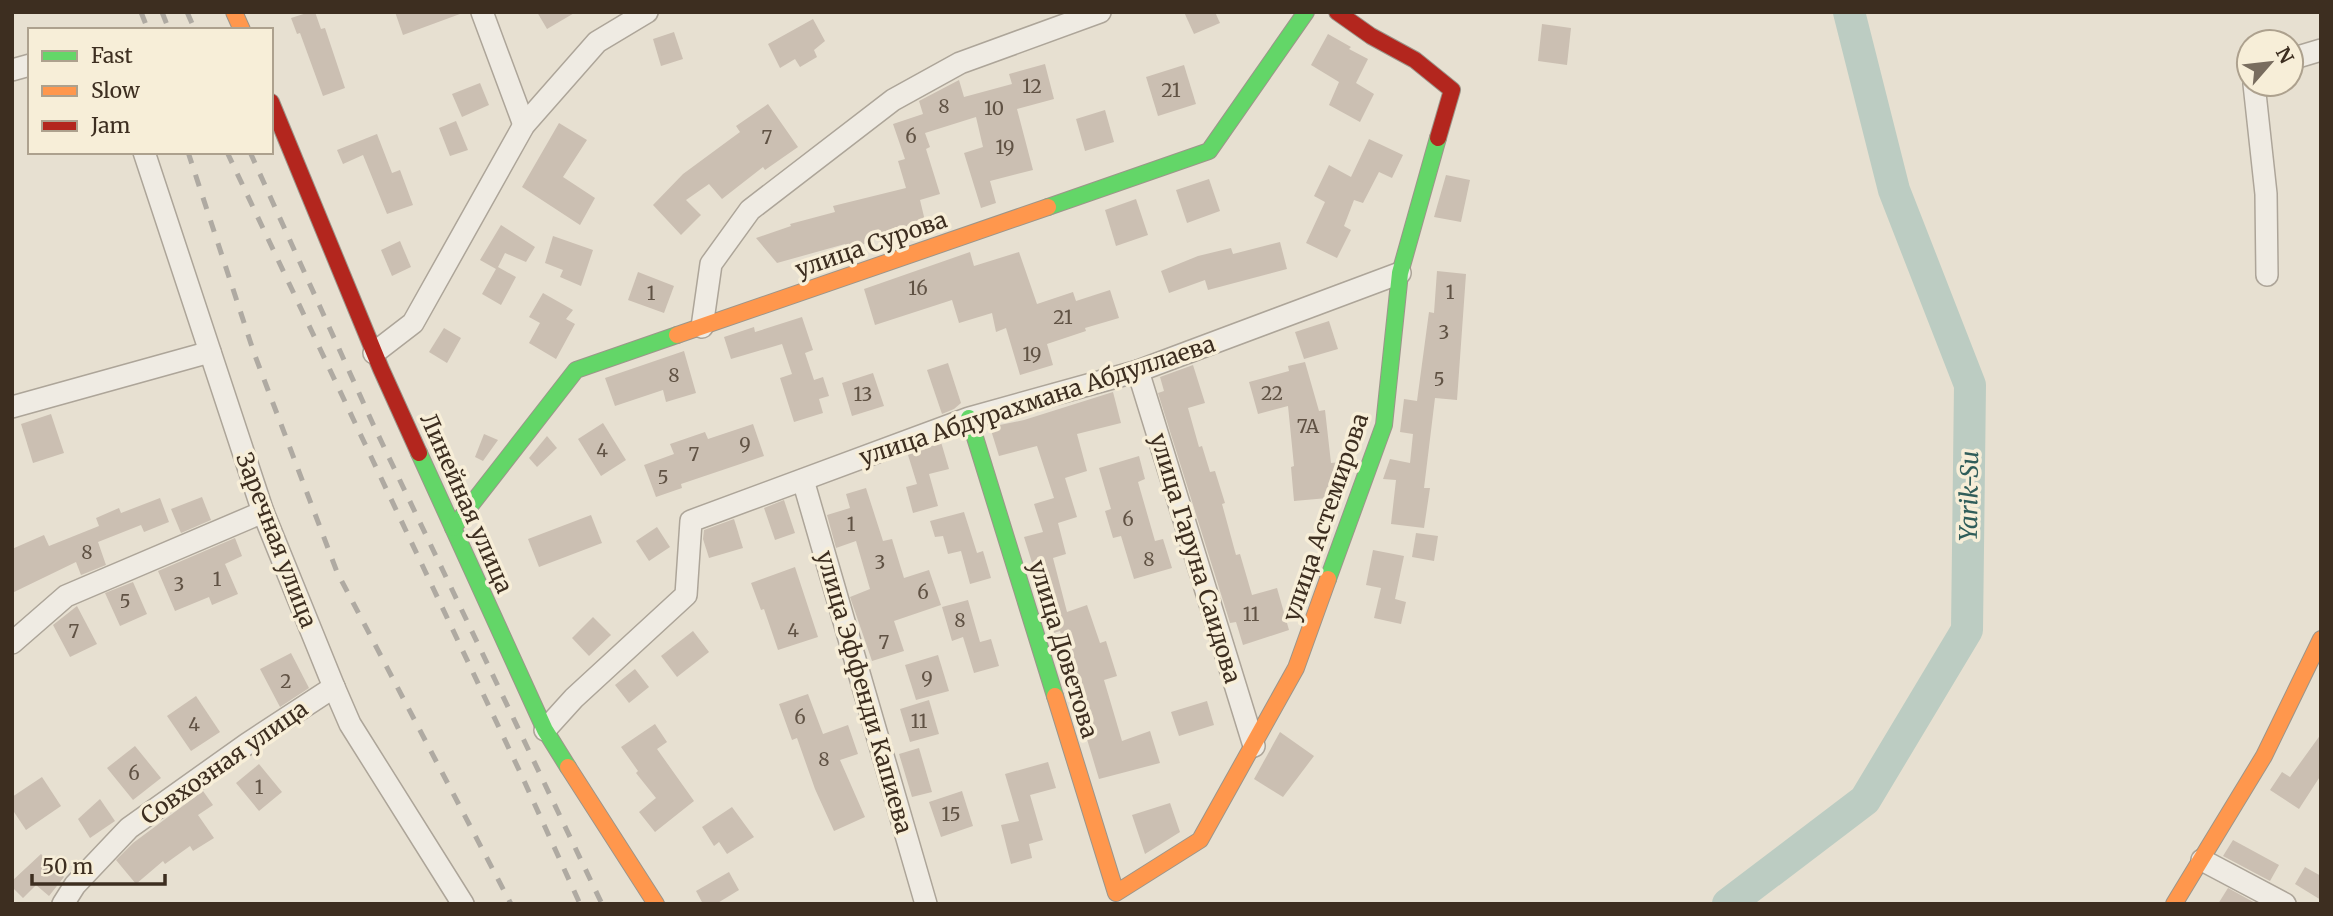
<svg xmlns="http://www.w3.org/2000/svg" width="2333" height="916" font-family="Merriweather,serif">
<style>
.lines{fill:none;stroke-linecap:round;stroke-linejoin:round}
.river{stroke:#bcccc2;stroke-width:32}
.building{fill:#cbbfb2}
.street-casing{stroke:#ada599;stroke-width:24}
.fast-casing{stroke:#9c958a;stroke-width:18}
.slow-casing{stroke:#9c958a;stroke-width:18}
.jam-casing{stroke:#9c958a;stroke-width:18}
.street{stroke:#efebe3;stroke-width:21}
.fast{stroke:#63d668;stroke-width:16}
.slow{stroke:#ff974d;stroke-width:16}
.jam{stroke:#b3261e;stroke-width:16}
.rail{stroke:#afaaa2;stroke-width:5;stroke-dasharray:12 12;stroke-linecap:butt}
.labels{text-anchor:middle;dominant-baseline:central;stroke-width:7;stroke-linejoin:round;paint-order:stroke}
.number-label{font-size:19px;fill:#605244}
.street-label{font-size:23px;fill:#3d2e20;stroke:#f7eed8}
.water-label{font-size:24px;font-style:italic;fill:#2f5d5a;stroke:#f7eed8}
</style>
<rect width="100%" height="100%" fill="#e7e0d1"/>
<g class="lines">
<!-- river -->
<path class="river" d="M1728,904L1865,800L1967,630L1970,385L1894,190L1849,12"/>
</g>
<!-- building -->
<g class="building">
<path d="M310,12H315L321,29L325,28L345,88L323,96L300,33L297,34L291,18Z"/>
<path d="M395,12H460V14L403,35Z"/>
<path d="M537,12H576L547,29Z"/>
<path d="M1184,12H1215L1220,23L1194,34Z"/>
<path d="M813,19L825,41L814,50L817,57L800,67L795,59L780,68L768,44Z"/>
<path d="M1542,24L1571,28L1567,65L1538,61Z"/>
<path d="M674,32L683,59L661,66L653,39Z"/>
<path d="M1328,34L1351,47L1349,49L1368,59L1356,83L1374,94L1360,122L1329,105L1339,82L1311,65Z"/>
<path d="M1045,64L1054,99L1017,109L1033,170L990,181L996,203L981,208L964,153L983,147L976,117L925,133L930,147L926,149L940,194L920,200L926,225L870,240V242L846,250L845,244L777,263L756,238L791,226L790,224L835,212L833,206L906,188L898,161L905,159L893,124L923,114L919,101L959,80L964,97L1012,84L1009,74Z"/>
<path d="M1184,65L1196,104L1158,116L1146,77Z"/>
<path d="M480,83L489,105L462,117L452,94Z"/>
<path d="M768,104L798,147L765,170L763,167L722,199L709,184L686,200L701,215L681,235L653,205L683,174L740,132L736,126Z"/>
<path d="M1105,110L1114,142L1085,151L1076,119Z"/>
<path d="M456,121L468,150L450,156L439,128Z"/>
<path d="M559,123L587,140L563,177L595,198L580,225L522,187Z"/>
<path d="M377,134L392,173L400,170L413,205L387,214L363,155L343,164L337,150Z"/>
<path d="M1369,139L1403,155L1392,178L1379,172L1363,203L1354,200L1344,226L1351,230L1337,258L1306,243L1325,202L1314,196L1329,165L1351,177Z"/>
<path d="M1446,175L1470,180L1461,222L1434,217Z"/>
<path d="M1209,179L1220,211L1187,223L1176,190Z"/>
<path d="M1136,199L1148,235L1116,246L1105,210Z"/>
<path d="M501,225L535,247L526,262L505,253L498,267L516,277L501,305L482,294L496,269L480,260Z"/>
<path d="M553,236L593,250L581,286L560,277L563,270L545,263Z"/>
<path d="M400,241L411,267L392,276L381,250Z"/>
<path d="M1280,242L1287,269L1208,290L1205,280L1169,293L1161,271L1198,256L1231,248L1233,254Z"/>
<path d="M970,252L974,266L1019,252L1037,304L1073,292L1076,301L1110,290L1119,318L1085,328L1086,331L1047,344L1053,365L1020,375L1006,328L996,332L992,313L959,323L952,300L875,325L864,289Z"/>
<path d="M1437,271L1466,274L1457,400L1435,398L1424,488H1430L1424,528L1391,524L1396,480L1383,479L1390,459L1410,463L1413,434L1400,432L1404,399L1417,401L1429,312L1434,313Z"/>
<path d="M638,272L674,286L664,313L628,300Z"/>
<path d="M543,293L573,310L566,319L575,324L556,359L529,343L540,323L529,317Z"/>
<path d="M802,317L813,350L805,353L814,380L823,377L829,396L819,399L823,413L794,422L780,378L792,374L782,344L731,359L724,337L754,327L755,332Z"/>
<path d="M1329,321L1338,349L1304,359L1295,332Z"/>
<path d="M444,328L461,338L447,363L429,352Z"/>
<path d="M684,351L696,393L666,402L663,390L615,406L605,378Z"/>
<path d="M1305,362L1319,411L1325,410L1331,463L1341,462L1343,487L1339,497L1294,501L1291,467L1294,466L1288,406L1258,414L1249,382L1289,371L1288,366Z"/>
<path d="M948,363L961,403L954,409L942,414L927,370Z"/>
<path d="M1193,365L1205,403L1188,408L1199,447L1202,446L1210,472L1215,471L1225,503L1222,504L1236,555L1240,554L1252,595L1277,588L1289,630L1243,645L1236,622L1230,623L1158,393L1164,391L1160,377Z"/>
<path d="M873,373L884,406L852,416L842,383Z"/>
<path d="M1113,392L1121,423L1077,434L1087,471L1065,478L1077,517L1058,523L1066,554L1053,558L1067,612L1087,605L1100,643L1106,641L1117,676L1104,680L1122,741L1150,731L1160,763L1099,779L1074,696L1080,694L1060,631L1054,633L1024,537L1043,532L1034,504L1054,498L1037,446L999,456L990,427L1024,420Z"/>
<path d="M51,414L64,453L33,463L21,424Z"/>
<path d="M603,423L626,460L601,476L578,439Z"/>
<path d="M753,424L764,456L681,484L682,488L656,497L644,465L674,454L670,444L705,432L708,439Z"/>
<path d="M484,434L498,440L483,461L475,457Z"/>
<path d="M547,436L557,448L537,467L529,458Z"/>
<path d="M941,442L949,469L929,474L938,506L913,513L906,487L917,484L908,455Z"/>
<path d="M1139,456L1145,479L1138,482L1155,541L1163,539L1172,568L1134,579L1121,536L1113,538L1105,511L1111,509L1099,468Z"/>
<path d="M866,488L883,541L892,539L904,578L929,570L941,605L894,621L904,651L872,661L850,597L870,589L856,541L836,548L827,515L850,508L846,494Z"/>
<path d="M202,497L211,520L181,533L171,509Z"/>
<path d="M160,498L169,522L144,532L141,525L98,542L106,565L81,575L76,562L12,593V549L44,535L49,546L99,526L96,518L119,508L121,513Z"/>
<path d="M784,500L795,533L775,540L764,508Z"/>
<path d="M964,512L977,553L983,551L991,578L970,584L961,551L948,554L943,536L935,537L930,521Z"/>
<path d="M591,515L602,543L539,567L528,539Z"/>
<path d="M734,519L743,548L709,558L703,539L704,530Z"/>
<path d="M657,527L670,547L649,561L636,541Z"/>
<path d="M1416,533L1438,536L1434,561L1412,557Z"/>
<path d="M235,538L242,556L225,564L238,594L212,605L209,597L175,611L158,571Z"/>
<path d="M1373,550L1404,556L1395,599L1406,602L1401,624L1374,618L1381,588L1366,585Z"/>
<path d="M795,567L818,637L778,650L764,609L761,610L751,583Z"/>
<path d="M133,582L147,614L120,626L105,593Z"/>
<path d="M968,600L980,642L991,639L999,666L974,673L963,637L952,641L942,607Z"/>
<path d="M77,606L97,644L70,657L53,625Z"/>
<path d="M593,617L611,635L589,656L572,638Z"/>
<path d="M693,631L709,652L677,677L661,656Z"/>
<path d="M291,653L309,688L280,707L260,669Z"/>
<path d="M938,655L949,691L916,700L905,665Z"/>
<path d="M635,669L649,687L629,703L615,685Z"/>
<path d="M808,694L823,734L848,725L858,754L840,760L865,817L834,831L815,789L797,738L792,740L779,704Z"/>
<path d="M196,696L220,732L191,751L167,716Z"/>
<path d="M929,700L939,734L910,742L900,709Z"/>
<path d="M1207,701L1214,725L1179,736L1171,712Z"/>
<path d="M655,724L667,742L657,749L694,801L655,832L639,812L656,798L636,773L638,771L621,747Z"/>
<path d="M1280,732L1314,756L1283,797L1254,779Z"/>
<path d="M2321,734V775L2299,809L2270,790L2282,772L2290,777Z"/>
<path d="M135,746L161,778L133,800L107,768Z"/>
<path d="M919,748L932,792L912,797L899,754Z"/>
<path d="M1048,762L1056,788L1030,795L1043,840L1029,844L1032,858L1011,864L1001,825L1019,821L1005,774Z"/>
<path d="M259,764L282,792L259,811L236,783Z"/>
<path d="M42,777L61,806L26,830L12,809V797Z"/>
<path d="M203,791L213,805L198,815L214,838L193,851L190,846L165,864L163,861L136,884L116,860L133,843Z"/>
<path d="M962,791L973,826L941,837L929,802Z"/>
<path d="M100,799L115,821L90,838L78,819Z"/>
<path d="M1170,803L1180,832L1145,854L1132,815Z"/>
<path d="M732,807L754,837L727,854L719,842L714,846L702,827Z"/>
<path d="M2233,840L2279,865L2270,881L2223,856Z"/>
<path d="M41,854L64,877L49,896L36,885L23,898L12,887V881Z"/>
<path d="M2305,867L2321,876V900L2295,884Z"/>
<path d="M729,872L739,890L716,904H703L696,891Z"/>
<path d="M2228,888L2257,904H2218Z"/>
</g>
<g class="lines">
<defs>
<g id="street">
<path d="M482,12L524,125"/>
<path d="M2291,59L2321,50"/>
<path d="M12,70L30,65"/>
<path d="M2254,84L2266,194L2267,275"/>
<path d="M144,152L263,512L334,687L350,724L463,904"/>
<path d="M702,327L711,264L750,210L893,100L960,63L1100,12"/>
<path d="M374,353L413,323L524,125L597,42L647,12"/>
<path d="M1138,371L1254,746"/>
<path d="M12,407L210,352"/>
<path d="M803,480L926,904"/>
<path d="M12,643L66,596L263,512"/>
<path d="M545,730L574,698L686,595L691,521L969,418L1138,371L1400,273"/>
<path d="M2202,860L2285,904"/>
<path d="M63,904L75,885L129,828L247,744L334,687"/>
</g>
<g id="fast">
<path d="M1048,207L1209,151L1306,12"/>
<path d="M969,418L1055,696"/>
<path d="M419,453L545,730L568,767"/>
<path d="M453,528L576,370L677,335"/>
<path d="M1328,579L1384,425L1400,273L1438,138"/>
</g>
<g id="slow">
<path d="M234,12L242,30"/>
<path d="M677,335L1048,207"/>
<path d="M1055,696L1116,893L1200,840L1296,668L1328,579"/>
<path d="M568,767L656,904"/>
<path d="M2174,904L2264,756L2321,639"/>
</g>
<g id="jam">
<path d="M1337,12L1371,36L1415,60L1452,90L1438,138"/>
<path d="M271,102L381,369L419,453"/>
</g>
</defs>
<!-- street casing -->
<use href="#street" class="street-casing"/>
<!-- fast casing -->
<use href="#fast" class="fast-casing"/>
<!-- slow casing -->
<use href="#slow" class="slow-casing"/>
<!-- jam casing -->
<use href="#jam" class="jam-casing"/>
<!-- street -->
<use href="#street" class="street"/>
<!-- fast -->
<use href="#fast" class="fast"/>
<!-- slow -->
<use href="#slow" class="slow"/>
<!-- jam -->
<use href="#jam" class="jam"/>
<!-- rail -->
<g class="rail">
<path d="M141,12L148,30"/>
<path d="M162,12L169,30"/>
<path d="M187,12L195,30"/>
<path d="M188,152L254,353L337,572L511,904"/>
<path d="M227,152L520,772L580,904"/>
<path d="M250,152L373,424L602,904"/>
</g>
</g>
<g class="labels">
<!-- number labels -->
<g class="number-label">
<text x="1032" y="86">12</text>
<text x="1171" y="90">21</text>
<text x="944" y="106">8</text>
<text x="994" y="108">10</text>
<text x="911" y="136">6</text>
<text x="767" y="137">7</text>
<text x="1005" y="147">19</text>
<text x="918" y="288">16</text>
<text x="1450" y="292">1</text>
<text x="651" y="293">1</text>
<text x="1063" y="317">21</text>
<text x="1444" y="332">3</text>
<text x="1032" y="354">19</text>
<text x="674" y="375">8</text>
<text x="1439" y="379">5</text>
<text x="1272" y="393">22</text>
<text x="863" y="394">13</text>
<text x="1308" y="426">7А</text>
<text x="745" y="444">9</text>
<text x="602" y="450">4</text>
<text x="694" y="454">7</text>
<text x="663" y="477">5</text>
<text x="1128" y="519">6</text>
<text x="851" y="524">1</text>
<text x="87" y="552">8</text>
<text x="1149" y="559">8</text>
<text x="880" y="562">3</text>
<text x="217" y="579">1</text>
<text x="179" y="584">3</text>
<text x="923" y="592">6</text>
<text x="125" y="601">5</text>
<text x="1251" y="614">11</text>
<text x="960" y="620">8</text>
<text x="793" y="630">4</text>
<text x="74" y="631">7</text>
<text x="884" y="642">7</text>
<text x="927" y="678">9</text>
<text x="286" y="681">2</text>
<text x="800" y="717">6</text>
<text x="919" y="721">11</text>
<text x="194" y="724">4</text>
<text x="824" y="759">8</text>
<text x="134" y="773">6</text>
<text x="259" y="787">1</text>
<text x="951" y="814">15</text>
</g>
<!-- street labels -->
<g class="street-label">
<text transform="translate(871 244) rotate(-19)">улица Сурова</text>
<text transform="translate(1037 400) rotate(-18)">улица Абдурахмана Абдуллаева</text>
<text transform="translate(467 503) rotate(66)">Линейная улица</text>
<text transform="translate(1325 517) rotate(-71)">улица Астемирова</text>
<text transform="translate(277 540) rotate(69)">Заречная улица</text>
<text transform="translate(1196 558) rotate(73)">улица Гаруна Саидова</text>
<text transform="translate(1064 649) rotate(73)">улица Доветова</text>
<text transform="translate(865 692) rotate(74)">улица Эффенди Капиева</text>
<text transform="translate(224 762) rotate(-35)">Совхозная улица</text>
</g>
<!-- water labels -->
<g class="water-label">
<text transform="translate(1969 496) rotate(-89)">Yarik-Su</text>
</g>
</g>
<!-- border -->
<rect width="2333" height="916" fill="none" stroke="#3d2e20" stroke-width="28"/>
<!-- legend -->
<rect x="28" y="28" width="245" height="126" fill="#f7eed8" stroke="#ada18e" stroke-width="2"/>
<rect x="42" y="51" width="35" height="10" fill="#63d668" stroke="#ada18e" stroke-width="2"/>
<text x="91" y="63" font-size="21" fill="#3d2e20">Fast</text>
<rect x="42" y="86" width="35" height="10" fill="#ff974d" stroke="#ada18e" stroke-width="2"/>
<text x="91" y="98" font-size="21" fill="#3d2e20">Slow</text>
<rect x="42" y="121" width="35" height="10" fill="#b3261e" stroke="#ada18e" stroke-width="2"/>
<text x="91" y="133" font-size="21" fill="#3d2e20">Jam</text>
<!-- north arrow -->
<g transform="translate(2270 63) rotate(62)"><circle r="33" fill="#f7eed8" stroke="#ada18e" stroke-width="2"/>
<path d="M0-5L12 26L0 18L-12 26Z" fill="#786c5e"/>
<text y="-10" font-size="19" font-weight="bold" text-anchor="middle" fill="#3d2e20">N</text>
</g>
<!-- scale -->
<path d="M32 874v10h133v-10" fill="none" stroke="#3d2e20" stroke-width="3.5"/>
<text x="42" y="874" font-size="21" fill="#3d2e20" stroke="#f7eed8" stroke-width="5" paint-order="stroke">50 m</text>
</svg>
